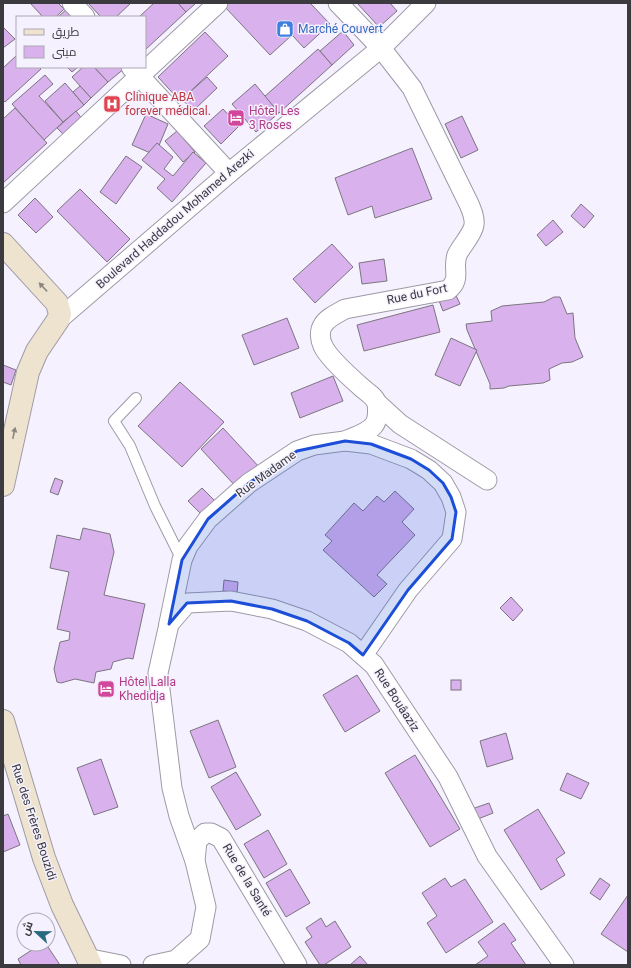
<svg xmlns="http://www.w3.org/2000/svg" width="631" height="968" font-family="Roboto,Cairo,sans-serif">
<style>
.building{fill:#d9b2ed;stroke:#7c7580}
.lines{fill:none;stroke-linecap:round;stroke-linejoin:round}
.service-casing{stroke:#9e9aa6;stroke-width:12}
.minor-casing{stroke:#9e9aa6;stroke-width:21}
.secondary-casing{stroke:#9e9aa6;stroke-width:24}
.service{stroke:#fff;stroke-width:10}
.minor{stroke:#fff;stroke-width:19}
.secondary{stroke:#ede3cf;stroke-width:22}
.oneway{fill:#8b8680}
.marked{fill:#1d4ed8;fill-opacity:0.2;stroke:#1d4ed8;stroke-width:3;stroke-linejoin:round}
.labels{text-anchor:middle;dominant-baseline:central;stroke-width:3;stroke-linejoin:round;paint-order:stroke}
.shop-label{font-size:12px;fill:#366cbe;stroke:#f5f1fe;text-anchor:start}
.health-label{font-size:12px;fill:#be3a42;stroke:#f5f1fe;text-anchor:start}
.hotel-label{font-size:12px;fill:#b23c85;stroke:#f5f1fe;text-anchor:start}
.street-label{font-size:12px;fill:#3b3a3f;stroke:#f5f1fe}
</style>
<rect width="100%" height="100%" fill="#f5f1fe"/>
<!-- building -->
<g class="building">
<path d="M30,3H58L64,9L56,17H43Z"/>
<path d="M88,3H131L116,17H101Z"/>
<path d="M154,3H178L186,12L145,50V17H139Z"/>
<path d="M178,3H196L186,12Z"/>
<path d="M229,3H310L330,24L304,48L292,35L270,55L225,7Z"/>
<path d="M357,3H390L397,11L379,27Z"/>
<path d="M69,7L78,17H58Z"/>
<path d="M3,27L15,39L3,48Z"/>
<path d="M343,31L354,45L332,65L320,51Z"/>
<path d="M205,32L228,56L180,101L158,77Z"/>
<path d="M318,49L332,65L279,113L264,97Z"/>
<path d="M17,55V67H39L41,69L5,102L3,100V68Z"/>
<path d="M67,67H78L72,72Z"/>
<path d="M83,67H94L108,82L91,98L72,77Z"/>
<path d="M94,67H124L125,68L108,82Z"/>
<path d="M45,75L53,84L39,96L63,122L44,140L12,104Z"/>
<path d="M207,77L217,88L193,111L182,99Z"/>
<path d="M65,83L84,105L63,122L45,101Z"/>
<path d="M255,84L279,113L256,132L232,104Z"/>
<path d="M80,86L91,98L84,105L73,92Z"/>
<path d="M15,108L47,143L3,183V119Z"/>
<path d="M223,109L239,126L221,144L204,126Z"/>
<path d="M76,111L83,120L65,136L57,128Z"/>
<path d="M146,114L168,124L155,155L132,145Z"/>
<path d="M462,116L478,150L461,158L445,124Z"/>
<path d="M177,131L195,152L183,162L165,141Z"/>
<path d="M157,143L173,157L164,169L173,176L193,152L206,163L172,202L157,188L165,179L142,160Z"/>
<path d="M412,148L432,199L375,218L372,206L348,215L335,178Z"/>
<path d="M126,156L142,167L116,204L100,192Z"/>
<path d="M80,189L130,239L107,262L57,211Z"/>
<path d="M35,198L53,217L36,233L18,215Z"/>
<path d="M581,204L594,216L584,228L571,216Z"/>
<path d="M553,220L563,232L546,246L537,235Z"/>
<path d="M332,244L353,267L315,303L293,279Z"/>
<path d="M384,259L387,281L362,284L359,263Z"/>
<path d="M454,291L460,304L443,311L438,298Z"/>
<path d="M554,297H560L567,314L573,313L575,338L583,357L572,362L562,363L549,369L550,380L543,383L509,386L504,388L490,389V384L467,330L466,324L492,321L491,311L502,306L544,302Z"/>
<path d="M433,305L440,332L364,351L357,325Z"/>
<path d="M287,318L299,348L254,365L242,335Z"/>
<path d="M451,338L477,350L460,386L435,375Z"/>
<path d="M3,365L16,370L11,385L3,382Z"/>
<path d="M333,376L343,401L300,418L291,393Z"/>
<path d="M180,382L224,422L182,467L138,426Z"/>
<path d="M223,428L261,469L239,490L201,449Z"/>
<path d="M55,478L63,481L58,495L50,492Z"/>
<path d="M202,488L219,505L205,518L188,501Z"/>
<path d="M395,491L414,509L402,522L415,535L377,575L387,584L374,597L323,550L332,541L325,535L354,503L363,511L377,496L384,502Z"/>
<path d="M83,528L110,534L114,552L104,595L145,604L133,659L128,658L113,662L111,669L96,672L94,683L75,679L61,683L57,682L54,669L60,642L69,640L70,632L57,629L69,572L50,568L57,535L80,540Z"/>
<path d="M224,580L238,582L237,593L223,591Z"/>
<path d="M511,597L523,610L513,621L500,608Z"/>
<path d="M357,675L380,711L345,732L323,695Z"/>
<rect x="451" y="680" width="10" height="10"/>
<path d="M218,720L236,767L209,778L190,731Z"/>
<path d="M506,733L513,759L487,767L480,741Z"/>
<path d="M415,755L460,829L430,847L385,773Z"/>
<path d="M101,759L118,807L94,815L77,768Z"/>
<path d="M236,772L261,815L236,830L211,787Z"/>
<path d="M567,773L589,783L581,799L560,790Z"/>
<path d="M489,803L493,813L473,821L469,810Z"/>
<path d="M538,809L565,853L556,859L565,875L541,890L504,830Z"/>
<path d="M8,814L20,845L3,852V816Z"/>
<path d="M268,830L287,864L264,878L244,844Z"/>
<path d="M290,869L310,903L286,917L266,883Z"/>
<path d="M445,878L451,887L465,879L493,922L446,953L427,923L437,916L422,893Z"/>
<path d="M600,878L610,885L600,900L590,893Z"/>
<path d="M628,895V952L601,934Z"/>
<path d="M321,918L326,927L335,921L351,947L324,965H320L305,942L312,937L306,928Z"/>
<path d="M504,923L516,940L511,943L526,965H475L488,956L478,942Z"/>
<path d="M41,944H46L60,965H21L18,959Z"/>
<path d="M360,956L368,965H350Z"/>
</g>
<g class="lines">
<defs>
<path id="service" d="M136,398L114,421L130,446L155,506L182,560"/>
<g id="minor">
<path d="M72,3L85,17"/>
<path d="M338,3L381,48L412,88L469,204C472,211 475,218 474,225C473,234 461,246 457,255C452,269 462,279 448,290L345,309C338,313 327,318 323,325C319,331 320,340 323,346C328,357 351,378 360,386C366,392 375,396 377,404C378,410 378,420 374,425C368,433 354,437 345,441"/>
<path d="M131,67L229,173"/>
<path d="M3,203L218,3"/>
<path d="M58,320L229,173L381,48L426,3"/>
<path d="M377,403L400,424L487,480"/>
<path d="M169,623L182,560L188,546L208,519L249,483L297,451L314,445L345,441L371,444L411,459L429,470L443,483L451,497L456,512L452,539L408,590L363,655"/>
<path d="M195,861L197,841L205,833H211L221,838L297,965"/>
<path d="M86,958L121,965"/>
<path d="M153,965L176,960L200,939L206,907L195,861L179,816L172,788L158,673L169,624L187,603L231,601L272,609L307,621L349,643L374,665L448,777L487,856L564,965"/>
</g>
<g id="secondary">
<path d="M3,244L57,303L60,314L58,320L37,351L28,372L3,485"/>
<path d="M3,721L44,858L62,905L91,965"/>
</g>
</defs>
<!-- service casing -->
<use href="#service" class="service-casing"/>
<!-- minor casing -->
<use href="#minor" class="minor-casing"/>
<!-- secondary casing -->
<use href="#secondary" class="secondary-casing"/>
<!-- service -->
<use href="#service" class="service"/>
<!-- minor -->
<use href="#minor" class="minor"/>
<!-- secondary -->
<use href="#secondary" class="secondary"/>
</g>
<!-- one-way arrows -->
<defs><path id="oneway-solid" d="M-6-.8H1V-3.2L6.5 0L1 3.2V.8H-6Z"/></defs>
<g class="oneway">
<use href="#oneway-solid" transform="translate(43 287) rotate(-133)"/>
<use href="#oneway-solid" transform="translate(14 433) rotate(-78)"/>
</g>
<!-- marked area -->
<path class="marked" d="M345,441L371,444L411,459L429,470L443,483L451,497L456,512L452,539L408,590L363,655L349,643L307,621L272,609L231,601L187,603L169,624L182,560L208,519L249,483L297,451Z"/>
<!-- icons -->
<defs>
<symbol id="shop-square" viewBox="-11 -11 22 22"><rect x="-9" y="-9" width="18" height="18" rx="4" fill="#3f7fe0" stroke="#f5f1fe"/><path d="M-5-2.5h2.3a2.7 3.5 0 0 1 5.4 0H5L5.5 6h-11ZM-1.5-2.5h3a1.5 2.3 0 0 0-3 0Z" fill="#fff"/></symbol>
<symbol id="hospital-square" viewBox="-11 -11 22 22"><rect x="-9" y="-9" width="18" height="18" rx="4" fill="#e0444e" stroke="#f5f1fe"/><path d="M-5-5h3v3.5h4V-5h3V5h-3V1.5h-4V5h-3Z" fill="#fff"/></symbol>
<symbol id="hotel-square" viewBox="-11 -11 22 22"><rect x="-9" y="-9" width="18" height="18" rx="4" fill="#d1479c" stroke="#f5f1fe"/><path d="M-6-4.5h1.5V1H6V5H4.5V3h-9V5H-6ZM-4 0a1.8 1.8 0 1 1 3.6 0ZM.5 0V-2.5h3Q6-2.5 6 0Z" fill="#fff"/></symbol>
</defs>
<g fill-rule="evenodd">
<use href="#shop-square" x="275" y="19" width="20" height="20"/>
<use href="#hospital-square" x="102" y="94" width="20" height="20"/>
<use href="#hotel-square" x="226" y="108" width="20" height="20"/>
<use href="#hotel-square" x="96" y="679" width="20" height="20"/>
</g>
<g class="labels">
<!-- shop labels -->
<g class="shop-label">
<text x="298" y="29">Marché Couvert</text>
</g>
<!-- health labels -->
<g class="health-label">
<text x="125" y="97">Clinique ABA<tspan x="125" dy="14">forever médical.</tspan></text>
</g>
<!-- hotel labels -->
<g class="hotel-label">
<text x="249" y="111">Hôtel Les<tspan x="249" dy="14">3 Roses</tspan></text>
<text x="119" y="682">Hôtel Lalla<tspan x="119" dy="14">Khedidja</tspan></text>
</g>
<!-- street labels -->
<g class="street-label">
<text transform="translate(175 219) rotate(-41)">Boulevard Haddadou Mohamed Arezki</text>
<text transform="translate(417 294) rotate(-12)">Rue du Fort</text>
<text transform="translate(266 474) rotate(-36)">Rue Madame</text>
<text transform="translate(397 700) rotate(57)">Rue Bouâaziz</text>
<text transform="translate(34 822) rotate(72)">Rue des Frères Bouzidi</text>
<text transform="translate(247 880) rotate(59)">Rue de la Santé</text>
</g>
</g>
<!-- border -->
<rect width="631" height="968" fill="none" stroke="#3b3a3f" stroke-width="8"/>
<!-- legend -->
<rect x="16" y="16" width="130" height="52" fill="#f5f1fe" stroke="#aba8b2"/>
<rect x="24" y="29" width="20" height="6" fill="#ede3cf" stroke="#aba8b2"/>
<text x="52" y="36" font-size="12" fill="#3b3a3f">طريق</text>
<rect x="24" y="46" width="20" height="12" fill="#d9b2ed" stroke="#aba8b2"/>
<text x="52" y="56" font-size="12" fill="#3b3a3f">مبنى</text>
<!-- north arrow -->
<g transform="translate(36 932) rotate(292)"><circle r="19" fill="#f5f1fe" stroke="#aba8b2"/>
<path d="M0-3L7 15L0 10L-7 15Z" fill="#296b7e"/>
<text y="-6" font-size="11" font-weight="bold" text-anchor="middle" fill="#3b3a3f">ش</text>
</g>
</svg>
